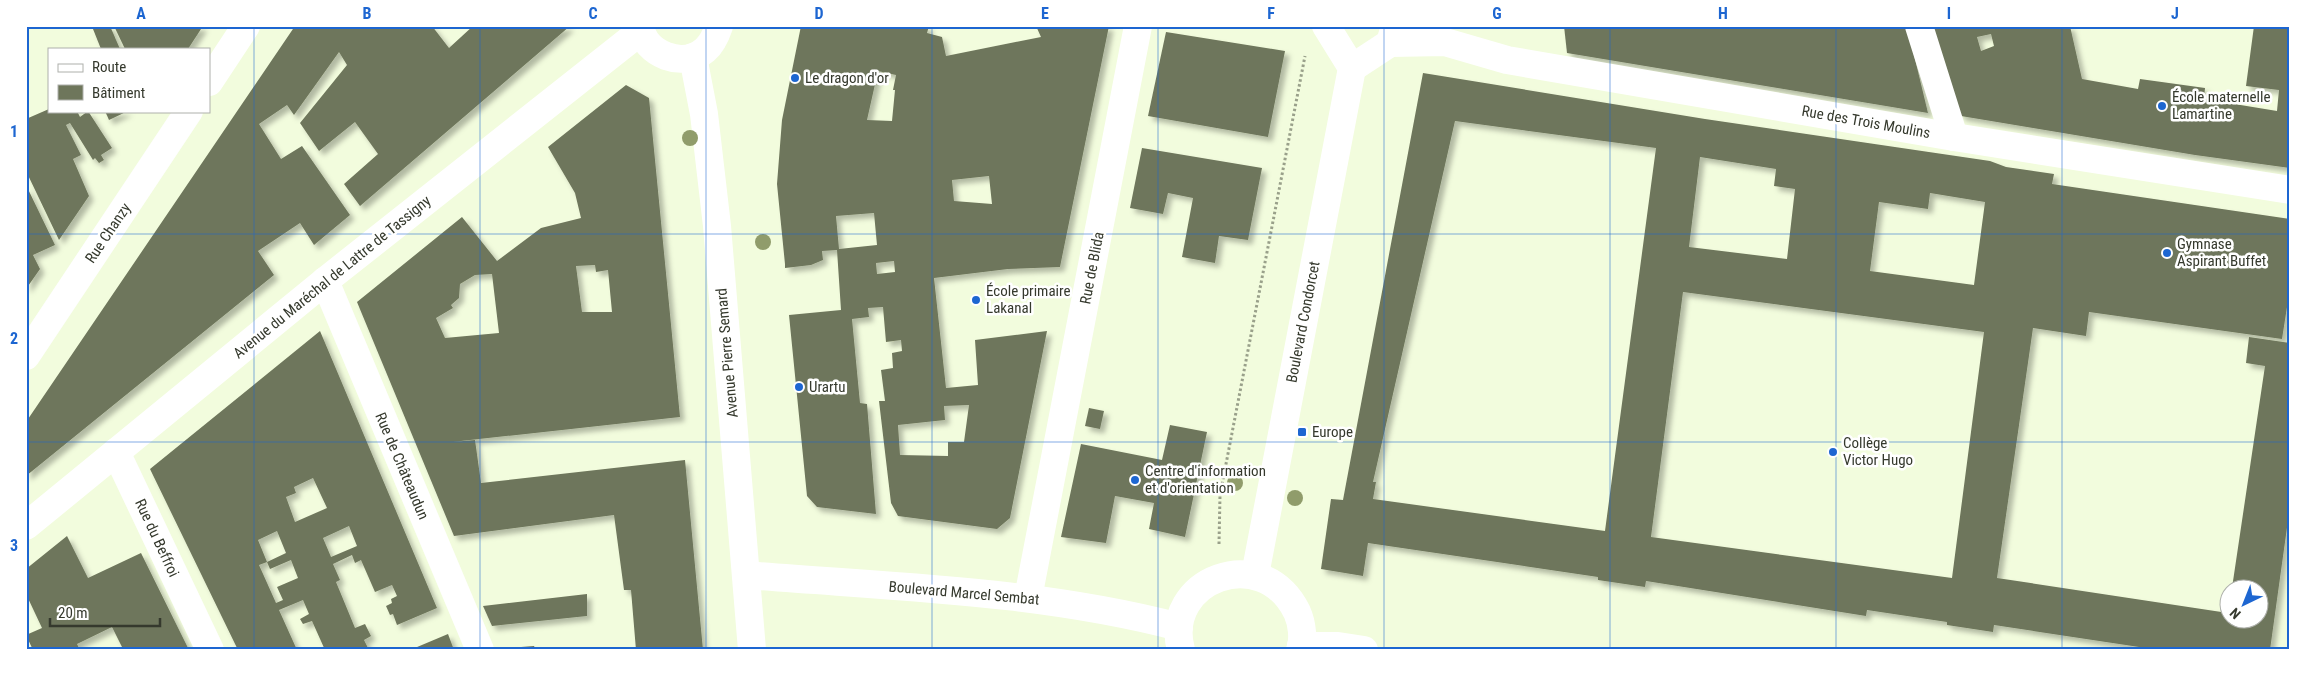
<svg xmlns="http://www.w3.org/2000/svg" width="2316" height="676" font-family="'Roboto Condensed',sans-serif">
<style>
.building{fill:#6e765b;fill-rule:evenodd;filter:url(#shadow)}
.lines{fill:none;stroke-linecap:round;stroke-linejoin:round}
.path{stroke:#99a08a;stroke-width:3;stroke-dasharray:2.5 2.5;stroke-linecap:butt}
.street{stroke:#fff;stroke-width:28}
.secondary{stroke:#fff;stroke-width:28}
.tree{fill:#909c6b}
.grid{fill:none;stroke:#1d66d1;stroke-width:1;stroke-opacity:0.55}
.poi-dot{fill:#1d66d1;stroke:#fff;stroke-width:2}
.labels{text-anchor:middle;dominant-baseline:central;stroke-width:5;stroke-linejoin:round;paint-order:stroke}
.poi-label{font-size:15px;fill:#35392d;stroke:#fff;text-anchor:start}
.street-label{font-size:15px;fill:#35392d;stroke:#fff}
.neatline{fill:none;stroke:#1d66d1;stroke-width:2}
.grid-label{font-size:16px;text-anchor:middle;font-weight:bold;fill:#1d66d1}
</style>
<defs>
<filter id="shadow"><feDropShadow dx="4.5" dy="4.5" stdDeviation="2.5" flood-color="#0004"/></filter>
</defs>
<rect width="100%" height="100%" fill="#f2fcdd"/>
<!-- building -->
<g class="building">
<path d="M98,26H110L120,49H101L93,29Z"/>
<path d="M114,26H203L188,49H125Z"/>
<path d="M295,26H432L449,48L473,26H570L360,206L344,184L378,154L355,122L319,151L300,123L347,65L339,52L294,115L287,105L259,124L281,159L302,146L350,215L314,245L300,223L258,251L274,275L26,476V422Z"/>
<path d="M801,26H929L927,33L942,37L946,56L1041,37L1036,26H1109L1060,267L1008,269L934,278L946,388L978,385L975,340L1047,331L1010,518L997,529L898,516L891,503L879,401H885L881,370L893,368L892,353L902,351L901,340L886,342L883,307L868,308L869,317L852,319L860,403L867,404L876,514L817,507L807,496L789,315L841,310L837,250L822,251L823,260L811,265L785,268V264L777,184L782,120ZM878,71L896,75L893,90H895L892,121L867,120ZM989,176L992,204L954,201L952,180ZM874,213L877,245L839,249L836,216ZM894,261L895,272L877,274L876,263ZM969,405L964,442H948V456L900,455L898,425L945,420L944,406Z"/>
<path d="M1564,26H1907L1928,113L1567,53Z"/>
<path d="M1928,26H2070L2082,79L2138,89L2140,79L2205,88L2204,99L2277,111L2279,90L2246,86L2254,26H2290V168L2195,155L1961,116ZM1991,34L1994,46L1981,51L1977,37Z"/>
<path d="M1166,32L1285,51L1268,137L1148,116Z"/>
<path d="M1423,73L1705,119L1990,161L2006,167L2054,174L2052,184L2290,219V288L2282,339L2089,312L2086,336L2033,328L1997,578L2228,613V618H2258V588H2232L2265,366L2246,363L2249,337L2290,343V506L2270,650H2159L1994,625L1993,632L1947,625V622L1867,610L1866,616L1646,581L1645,587L1598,580V577L1368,543L1363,576L1321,569L1331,499L1343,500ZM1455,121L1656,148L1605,531L1373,499L1376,482H1373ZM1700,157L1776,169L1774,186L1795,189L1787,259L1689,247ZM1930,193L1985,202L1974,285L1870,271L1879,202L1928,209ZM1683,292L1984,332L1952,578L1651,537Z"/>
<path d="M626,85L649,98L680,417L452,442L475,440L481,483L685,460L703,650H636L631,590H624L614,515L454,536L357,302L462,217L497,261L541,228L581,218L575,193L548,147ZM595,265L596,272L608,270L612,312H582L576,266ZM492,274L499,333L445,338L436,318L453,308L451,305L459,298L460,284L475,275Z"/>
<path d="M49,109V111H77L80,117L88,111L112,148L101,155L104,160L99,163L95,158L93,160L70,123L66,125L81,155L73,159L89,196L59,240L26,171V168L29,167L26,158V119Z"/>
<path d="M105,111H128L109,120Z"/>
<path d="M1142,148L1262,168L1248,240L1219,236L1215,263L1182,257L1193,198L1168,193L1163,214L1130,208Z"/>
<path d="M26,185L55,245L33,255L40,269L26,289Z"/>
<path d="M320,331L437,608L397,625L393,614L390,615L386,606L392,603L391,599L397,596L392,585L375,592L361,560L355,563L352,555L333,564L340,580L336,582L355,628L365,624L371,636L364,640L369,650H325L312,621L303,624L300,619L309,614L303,600L279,610L297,650H238L150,469ZM313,478L327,508L295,522L286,497L296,493L294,487ZM349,526L357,546L331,557L323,538ZM277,531L286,553L267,562L258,540ZM291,560L298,578L277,587L283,600L276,603L259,565L267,562L270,569Z"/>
<path d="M1089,408L1104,411L1100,429L1085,426Z"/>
<path d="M1170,425L1207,432L1185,537L1149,529L1154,503L1115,496L1106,543L1061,537L1081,444L1162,460Z"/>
<path d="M67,536L88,578L141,553L189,650H117L122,647L112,627L77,644L80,650H33L26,635L42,628L26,594V569Z"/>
<path d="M587,594V616L492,626L483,606Z"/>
<path d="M448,634L454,650H410Z"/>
<path d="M534,646L536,650H508V648Z"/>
</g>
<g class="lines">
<!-- path -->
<path class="path" d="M1219,544L1220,495L1305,56"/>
<!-- street -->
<g class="street">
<path d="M1919,26L1954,137"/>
<path d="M1390,43L1445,42L1507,60L1954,137L2290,190"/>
<path d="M209,82L246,26"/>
<path d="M325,281L480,650"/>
<path d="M26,356L189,111"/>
<path d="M116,452L210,650"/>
<path d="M746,575C891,587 1038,590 1179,627"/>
<path d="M1028,598L1138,26"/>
<path d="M1301,646H1338L1364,650"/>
</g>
<!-- secondary -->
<g class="secondary">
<path d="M640,26C645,55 683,69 705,50C712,44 716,35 719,26"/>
<path d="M693,57L704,114L717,226L752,650"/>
<path d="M1352,68L1390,43L1395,26"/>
<path d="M26,526L325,281L641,31"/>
<path d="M1255,575L1352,68L1326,26"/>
<path d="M1181,650C1162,580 1262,541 1297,612C1302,623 1304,639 1300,650"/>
</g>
</g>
<!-- trees -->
<g class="tree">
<circle cx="690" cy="138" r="8"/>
<circle cx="763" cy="242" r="8"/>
<circle cx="1235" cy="483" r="8"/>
<circle cx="1295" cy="498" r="8"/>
</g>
<!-- grid -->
<path class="grid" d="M254,26V650M480,26V650M706,26V650M932,26V650M1158,26V650M1384,26V650M1610,26V650M1836,26V650M2062,26V650M26,234H2290M26,442H2290"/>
<!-- markers -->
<g class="poi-dot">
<circle cx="795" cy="78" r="5"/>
<circle cx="2162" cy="106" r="5"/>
<circle cx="2167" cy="253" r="5"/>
<circle cx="976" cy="300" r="5"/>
<circle cx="799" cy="387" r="5"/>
<rect x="1297" y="427" width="10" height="10" rx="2.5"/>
<circle cx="1833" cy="452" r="5"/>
<circle cx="1135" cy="480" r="5"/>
</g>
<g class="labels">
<!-- poi labels -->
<g class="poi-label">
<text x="805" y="78">Le dragon d'or</text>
<text x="2172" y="97">École maternelle<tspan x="2172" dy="17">Lamartine</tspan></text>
<text x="2177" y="244">Gymnase<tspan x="2177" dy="17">Aspirant Buffet</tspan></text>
<text x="986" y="291">École primaire<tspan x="986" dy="17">Lakanal</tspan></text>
<text x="809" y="387">Urartu</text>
<text x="1312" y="432">Europe</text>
<text x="1843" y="443">Collège<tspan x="1843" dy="17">Victor Hugo</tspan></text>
<text x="1145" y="471">Centre d'information<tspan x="1145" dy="17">et d'orientation</tspan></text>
</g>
<!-- street labels -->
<g class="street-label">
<text transform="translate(1866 122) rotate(10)">Rue des Trois Moulins</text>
<text transform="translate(108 233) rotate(-56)">Rue Chanzy</text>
<text transform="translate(1092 268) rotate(-79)">Rue de Blida</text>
<text transform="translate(332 277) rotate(-39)">Avenue du Maréchal de Lattre de Tassigny</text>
<text transform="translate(1303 322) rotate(-79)">Boulevard Condorcet</text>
<text transform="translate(727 353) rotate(-95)">Avenue Pierre Semard</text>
<text transform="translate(402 466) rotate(67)">Rue de Châteaudun</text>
<text transform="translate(157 538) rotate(65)">Rue du Beffroi</text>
<text transform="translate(964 593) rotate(5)">Boulevard Marcel Sembat</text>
</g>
</g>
<!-- border -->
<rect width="2316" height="676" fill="none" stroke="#ffffff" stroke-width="55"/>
<!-- legend -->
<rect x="48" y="48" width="162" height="65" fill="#ffffff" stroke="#aeb0ab"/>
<rect x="58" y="64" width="25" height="8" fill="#ffffff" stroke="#aeb0ab"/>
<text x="92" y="72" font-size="15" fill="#35392d">Route</text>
<rect x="58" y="85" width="25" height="15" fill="#6e765b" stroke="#aeb0ab"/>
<text x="92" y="98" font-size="15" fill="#35392d">Bâtiment</text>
<!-- north arrow -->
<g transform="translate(2244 604) rotate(223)"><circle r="24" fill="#ffffff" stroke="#aeb0ab"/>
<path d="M0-4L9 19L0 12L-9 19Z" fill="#1d66d1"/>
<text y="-8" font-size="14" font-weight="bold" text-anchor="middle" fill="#35392d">N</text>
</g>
<!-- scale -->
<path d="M50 618v8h110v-8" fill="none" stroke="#35392d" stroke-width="2.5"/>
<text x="58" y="618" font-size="15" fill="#35392d" stroke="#ffffff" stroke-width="4" paint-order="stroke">20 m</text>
<rect x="28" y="28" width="2260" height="620" class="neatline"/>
<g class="grid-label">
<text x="141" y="19">A</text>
<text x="367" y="19">B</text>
<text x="593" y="19">C</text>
<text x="819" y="19">D</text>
<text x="1045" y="19">E</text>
<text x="1271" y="19">F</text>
<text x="1497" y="19">G</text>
<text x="1723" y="19">H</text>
<text x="1949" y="19">I</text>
<text x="2175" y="19">J</text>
<text x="14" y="137">1</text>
<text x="14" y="344">2</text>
<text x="14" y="551">3</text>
</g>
</svg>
